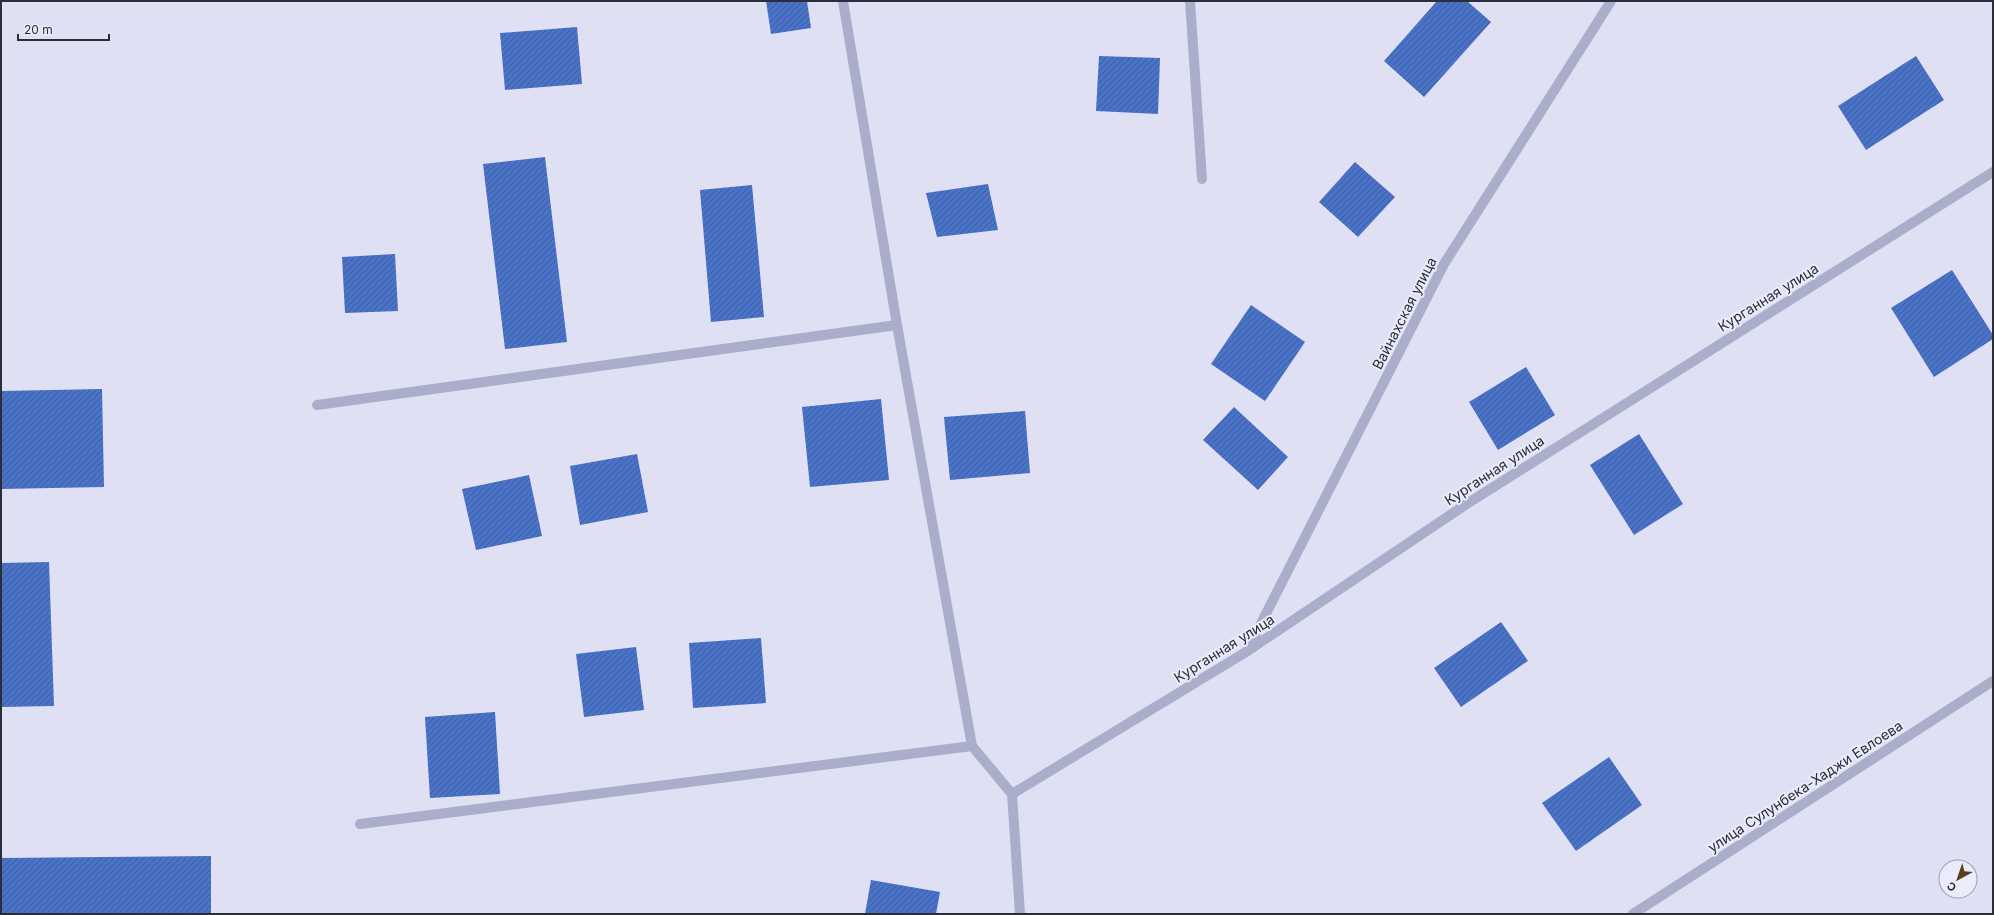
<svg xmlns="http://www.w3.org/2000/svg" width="1994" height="915" font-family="Inter,sans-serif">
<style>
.building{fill:url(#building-hatch)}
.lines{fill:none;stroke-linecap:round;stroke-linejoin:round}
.minor{stroke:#aaaecb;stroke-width:10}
.labels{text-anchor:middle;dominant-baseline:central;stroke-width:4;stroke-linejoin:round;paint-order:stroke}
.street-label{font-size:14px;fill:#2a2e39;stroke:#ebecfa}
</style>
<defs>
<pattern id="building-hatch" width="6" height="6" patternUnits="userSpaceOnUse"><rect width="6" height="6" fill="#4a72c6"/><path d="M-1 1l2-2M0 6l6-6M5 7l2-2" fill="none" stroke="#3e5ea2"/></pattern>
</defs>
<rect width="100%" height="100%" fill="#dfe0f3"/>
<!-- building -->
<g class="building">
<path d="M766,1H807L811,28L771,34Z"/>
<path d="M1437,1H1467L1491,22L1424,97L1384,61Z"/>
<path d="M577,27L582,84L505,90L500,33Z"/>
<path d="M1099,56L1160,58L1158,114L1096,111Z"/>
<path d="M1916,56L1944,100L1866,150L1838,106Z"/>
<path d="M545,157L567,342L505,349L483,164Z"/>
<path d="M1355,162L1395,197L1358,237L1319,202Z"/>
<path d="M988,184L998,230L937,237L926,193Z"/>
<path d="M752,185L764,317L711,322L700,190Z"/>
<path d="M395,254L398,311L345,313L342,257Z"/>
<path d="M1952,270L1993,335V339L1934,377L1891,308Z"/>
<path d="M1251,305L1305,342L1265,401L1211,364Z"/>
<path d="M1526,367L1555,415L1498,450L1469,402Z"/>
<path d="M102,389L104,487L1,489V391Z"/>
<path d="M881,399L889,480L810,487L802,407Z"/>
<path d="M1234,407L1288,457L1258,490L1203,440Z"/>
<path d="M1025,411L1030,473L950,480L944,417Z"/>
<path d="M1639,434L1683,504L1634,535L1590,465Z"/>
<path d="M637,454L648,512L580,525L570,466Z"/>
<path d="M529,475L542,536L476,550L462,489Z"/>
<path d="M49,562L54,706L1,707V563Z"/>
<path d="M1501,622L1528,661L1461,707L1434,668Z"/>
<path d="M761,638L766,703L693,708L689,643Z"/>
<path d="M636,647L644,710L584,717L576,654Z"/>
<path d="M495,712L500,794L430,798L425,717Z"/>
<path d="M1609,757L1642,805L1576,851L1542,803Z"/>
<path d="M211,856V914H1V858Z"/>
<path d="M871,880L940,892L936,914H865Z"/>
</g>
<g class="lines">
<!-- minor -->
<g class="minor">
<path d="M843,1L897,325L972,746L1012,794L1020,914"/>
<path d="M1190,1L1202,179"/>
<path d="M317,405L897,325"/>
<path d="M1247,651L1444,264L1611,1"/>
<path d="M1012,794L1246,652L1465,505L1993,172"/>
<path d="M360,824L972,746"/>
<path d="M1633,914L1993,681"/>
</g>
</g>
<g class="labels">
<!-- street labels -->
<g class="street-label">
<text transform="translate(1768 297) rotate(-32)">Курганная улица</text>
<text transform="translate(1404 313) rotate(-63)">Вайнахская улица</text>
<text transform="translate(1494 470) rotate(-33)">Курганная улица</text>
<text transform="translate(1224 648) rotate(-32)">Курганная улица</text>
<text transform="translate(1805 786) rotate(-33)">улица Сулунбека-Хаджи Евлоева</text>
</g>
</g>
<!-- border -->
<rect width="1994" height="915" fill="none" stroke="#2a2e39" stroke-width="4"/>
<!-- north arrow -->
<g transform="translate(1958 879) rotate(220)"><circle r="19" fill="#ebecfa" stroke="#9ea0ad"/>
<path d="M0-3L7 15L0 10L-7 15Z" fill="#5b3d1f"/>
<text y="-6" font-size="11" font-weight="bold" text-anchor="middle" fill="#2a2e39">С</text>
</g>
<!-- scale -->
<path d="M18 34v6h91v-6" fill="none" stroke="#2a2e39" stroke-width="2"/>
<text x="24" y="34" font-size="12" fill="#2a2e39" stroke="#ebecfa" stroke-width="3" paint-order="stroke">20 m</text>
</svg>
